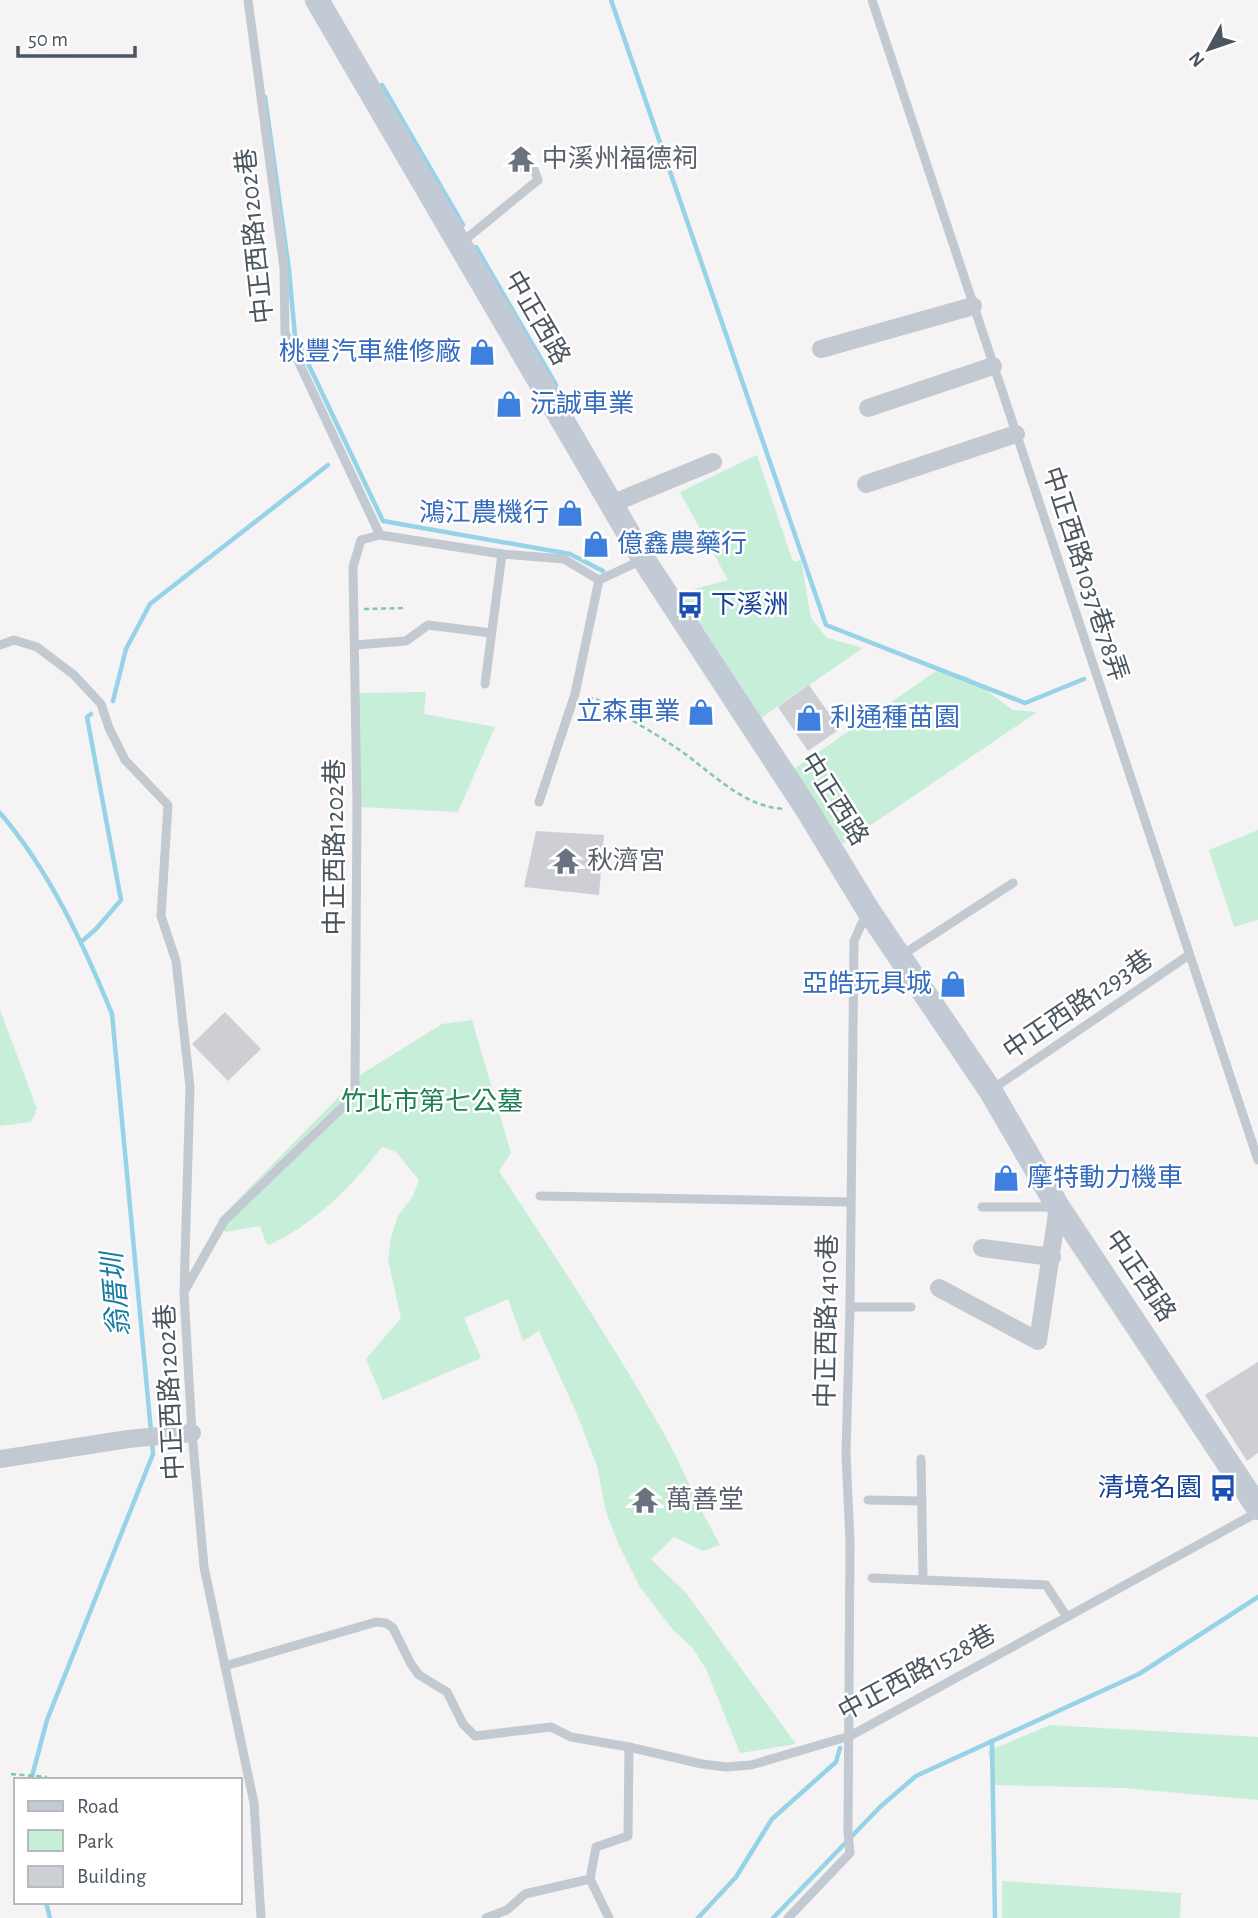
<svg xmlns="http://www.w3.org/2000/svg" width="1258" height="1918" font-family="'Alegreya Sans','Noto Sans TC',sans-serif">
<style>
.green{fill:#c6eed8}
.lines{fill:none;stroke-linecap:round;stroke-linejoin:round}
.stream{stroke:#96d2e8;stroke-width:4.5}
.building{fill:#cdcfd5}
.path{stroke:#80caaa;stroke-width:2.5;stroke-dasharray:5 3.5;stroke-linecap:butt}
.lane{stroke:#c2c9d0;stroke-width:9}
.street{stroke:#c2c9d0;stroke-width:18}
.secondary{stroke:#c2cad5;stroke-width:24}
.labels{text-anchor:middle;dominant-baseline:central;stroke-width:5;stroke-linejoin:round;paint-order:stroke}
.worship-label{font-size:26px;fill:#5b616d;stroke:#fff;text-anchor:start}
.street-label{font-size:26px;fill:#4b555f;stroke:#fff}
.shop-label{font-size:26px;fill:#366cbe;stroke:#fff;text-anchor:end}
.transit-label{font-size:26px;fill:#164399;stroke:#fff;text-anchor:start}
.park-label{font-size:26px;fill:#1e7e54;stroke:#fff}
.water-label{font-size:28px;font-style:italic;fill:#167ba0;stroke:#fff}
</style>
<rect width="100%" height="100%" fill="#f5f3f3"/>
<!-- green -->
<g class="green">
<path d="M757,455L792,559L795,562L801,560L811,618L827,638L863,648L761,718L680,593L728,580L680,492Z"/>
<path d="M939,669L968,677L1013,710L1037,712L843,844L794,769Z"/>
<path d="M426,692L424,714L495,727L458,812L360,807L356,693Z"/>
<path d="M1258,830V920L1234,927L1209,850Z"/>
<path d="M0,1010L37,1109L31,1122L0,1126Z"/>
<path d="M472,1020L511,1153L499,1171C555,1256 611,1341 662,1430C683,1467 698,1507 720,1545L703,1551L674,1537L651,1559L686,1593L796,1744L740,1753L706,1669L692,1647L673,1630L640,1587L618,1543L606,1512L597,1466L577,1414L539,1331L523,1341L508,1299L464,1318L481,1358L383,1400L366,1359L401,1318L388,1260L391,1237L398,1216L413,1196L419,1180L396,1152L382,1147C352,1186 315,1224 269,1245L266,1243L260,1226L225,1232L218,1220L360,1075L442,1024Z"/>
<path d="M1050,1725L1258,1737V1800L1123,1788L995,1785L988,1751Z"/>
<path d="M1002,1881L1181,1893L1180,1918H1002Z"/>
</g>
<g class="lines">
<!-- stream -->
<g class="stream">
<path d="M611,0L826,625L1025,703L1084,679"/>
<path d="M382,85L463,225"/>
<path d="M265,97L289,270L295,336L383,521L570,554L603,571"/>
<path d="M476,247L556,385"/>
<path d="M113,701L126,649L150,604L328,465"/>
<path d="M0,813C49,870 84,945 112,1014L151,1431"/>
<path d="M81,942L96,929L121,900L87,717L91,714"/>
<path d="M992,1741L995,1918"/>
<path d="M31,1780L47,1720L153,1454L152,1440"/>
<path d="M46,1902L50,1918"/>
<path d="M698,1918L736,1877L772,1819L836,1762L840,1748"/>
<path d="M773,1918L880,1807L916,1776L1139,1674L1258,1597"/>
</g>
</g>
<!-- building -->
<g class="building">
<path d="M520,145L534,153L523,173L509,165Z"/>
<path d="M809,685L840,729L808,751L778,707Z"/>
<path d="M536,831L604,835L599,895L524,887Z"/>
<path d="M225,1012L261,1049L228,1081L192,1044Z"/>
<path d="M1258,1362V1453L1247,1461L1205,1395Z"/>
</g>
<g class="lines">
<!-- path -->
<g class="path">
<path d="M364,609L405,608"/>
<path d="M588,697L598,700C626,717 655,733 681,751C712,773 744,807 784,809"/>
<path d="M11,1774L47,1777"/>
</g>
<!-- lane -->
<g class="lane">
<path d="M248,0L284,268L285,333L380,535"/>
<path d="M872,0L1258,1160"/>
<path d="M461,243L538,180L534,169"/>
<path d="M0,645L14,640L37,647L74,675L101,704L109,728L125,760L168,805L161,916L176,961L190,1087L184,1293L192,1433L204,1567L254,1803L261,1918"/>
<path d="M355,645L406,641L428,625L491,633"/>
<path d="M485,684L502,554"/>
<path d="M539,802L575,694L599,580"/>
<path d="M902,955L1013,883"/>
<path d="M991,1090L1189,955"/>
<path d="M540,1196L850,1202"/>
<path d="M982,1207H1053"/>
<path d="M185,1290L224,1221L349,1101L355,1088L357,807L353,567L361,540L380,535L502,554L564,559L599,580L642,560"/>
<path d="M850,1307H911"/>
<path d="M921,1459L923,1580"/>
<path d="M868,1500L922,1501"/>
<path d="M872,1578L1046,1585L1067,1617"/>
<path d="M225,1666L376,1622L386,1623L393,1628L411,1664L419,1675L447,1692L463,1724L475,1736L551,1727L571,1737L629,1747L702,1764L726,1767L751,1765L850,1736L1258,1512"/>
<path d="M590,1879L609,1918"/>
<path d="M486,1918L507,1910L525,1894L590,1879L596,1847L628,1836L629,1747"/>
<path d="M788,1918L850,1853L848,1833L850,1541L846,1454L850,1307L854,941L866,914"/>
</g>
<!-- street -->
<g class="street">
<path d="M821,349L973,306"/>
<path d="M868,408L993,366"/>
<path d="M866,484L1016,434"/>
<path d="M611,504L713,462"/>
<path d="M982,1248L1052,1257"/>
<path d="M939,1288L1038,1341L1058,1207"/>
<path d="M0,1459L128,1439L192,1433"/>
</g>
<!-- secondary -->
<path class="secondary" d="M317,0L644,560L808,811L868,910L990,1090L1058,1207L1258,1508"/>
</g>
<!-- icons -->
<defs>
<symbol id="temple-bare" viewBox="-9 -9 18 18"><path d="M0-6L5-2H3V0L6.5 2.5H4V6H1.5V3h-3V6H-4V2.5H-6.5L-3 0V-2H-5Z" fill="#6b7280" stroke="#fff" stroke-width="2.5" paint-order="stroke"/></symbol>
<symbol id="shop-bare" viewBox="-9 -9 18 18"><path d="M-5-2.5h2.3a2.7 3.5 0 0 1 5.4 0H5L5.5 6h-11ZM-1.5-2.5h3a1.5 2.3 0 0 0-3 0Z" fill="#3f7fe0" stroke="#fff" stroke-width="2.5" paint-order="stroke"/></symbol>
<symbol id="bus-bare" viewBox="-9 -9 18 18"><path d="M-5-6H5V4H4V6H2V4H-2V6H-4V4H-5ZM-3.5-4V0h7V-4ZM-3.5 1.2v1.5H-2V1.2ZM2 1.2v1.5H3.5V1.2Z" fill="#1a4fb4" stroke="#fff" stroke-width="2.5" paint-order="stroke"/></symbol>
</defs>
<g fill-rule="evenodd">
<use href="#temple-bare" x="502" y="140" width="38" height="38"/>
<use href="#shop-bare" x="463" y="333" width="38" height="38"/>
<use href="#shop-bare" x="490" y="385" width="38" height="38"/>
<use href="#shop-bare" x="551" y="494" width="38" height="38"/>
<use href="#shop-bare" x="577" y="525" width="38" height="38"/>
<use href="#bus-bare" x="671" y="586" width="38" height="38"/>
<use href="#shop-bare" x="682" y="693" width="38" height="38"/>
<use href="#shop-bare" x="790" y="699" width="38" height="38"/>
<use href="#temple-bare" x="547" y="842" width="38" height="38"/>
<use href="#shop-bare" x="934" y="965" width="38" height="38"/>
<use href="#shop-bare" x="987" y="1159" width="38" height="38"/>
<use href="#bus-bare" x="1204" y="1469" width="38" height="38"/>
<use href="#temple-bare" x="626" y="1481" width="38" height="38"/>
</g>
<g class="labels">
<!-- worship labels -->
<g class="worship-label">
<text x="542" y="159">中溪州福德祠</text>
<text x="587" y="861">秋濟宮</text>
<text x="666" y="1500">萬善堂</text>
</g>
<!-- street labels -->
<g class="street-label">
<text transform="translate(255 236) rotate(-96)">中正西路1202巷</text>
<text transform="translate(537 318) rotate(60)">中正西路</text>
<text transform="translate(1085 574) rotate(72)">中正西路1037巷78弄</text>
<text transform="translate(834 799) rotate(58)">中正西路</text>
<text transform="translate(335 847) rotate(-90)">中正西路1202巷</text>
<text transform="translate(1078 1005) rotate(-34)">中正西路1293巷</text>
<text transform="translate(1140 1276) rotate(56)">中正西路</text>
<text transform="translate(827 1321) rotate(-89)">中正西路1410巷</text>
<text transform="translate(170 1392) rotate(-93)">中正西路1202巷</text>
<text transform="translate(917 1673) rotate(-28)">中正西路1528巷</text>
</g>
<!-- shop labels -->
<g class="shop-label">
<text x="461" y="352">桃豐汽車維修廠</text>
<text x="530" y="404" text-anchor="start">沅誠車業</text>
<text x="549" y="513">鴻江農機行</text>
<text x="617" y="544" text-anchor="start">億鑫農藥行</text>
<text x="680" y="712">立森車業</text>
<text x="830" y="718" text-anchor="start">利通種苗園</text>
<text x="932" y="984">亞皓玩具城</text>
<text x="1027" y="1178" text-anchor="start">摩特動力機車</text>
</g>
<!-- transit labels -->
<g class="transit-label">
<text x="711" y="605">下溪洲</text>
<text x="1202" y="1488" text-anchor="end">清境名園</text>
</g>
<!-- park labels -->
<g class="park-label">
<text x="432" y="1102">竹北市第七公墓</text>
</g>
<!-- water labels -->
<g class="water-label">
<text transform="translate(117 1295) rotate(-95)">翁厝圳</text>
</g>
</g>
<!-- legend -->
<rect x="14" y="1778" width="228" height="126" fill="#ffffff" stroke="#b7bbbf" stroke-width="2"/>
<rect x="28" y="1801" width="35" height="10" fill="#c2cad5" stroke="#b7bbbf" stroke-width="2"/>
<text x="77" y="1813" font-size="21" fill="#4b555f">Road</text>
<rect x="28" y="1830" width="35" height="21" fill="#c6eed8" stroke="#b7bbbf" stroke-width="2"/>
<text x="77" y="1848" font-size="21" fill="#4b555f">Park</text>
<rect x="28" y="1866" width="35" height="21" fill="#cdcfd5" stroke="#b7bbbf" stroke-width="2"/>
<text x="77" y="1883" font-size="21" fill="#4b555f">Building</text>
<!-- north arrow -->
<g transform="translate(1209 49) rotate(230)" stroke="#ffffff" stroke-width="5" paint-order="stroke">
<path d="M0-5L12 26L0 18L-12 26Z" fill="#4b555f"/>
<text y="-10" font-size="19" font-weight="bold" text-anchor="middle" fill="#4b555f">N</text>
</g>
<!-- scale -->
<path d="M18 46v10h117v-10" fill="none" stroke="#4b555f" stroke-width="3.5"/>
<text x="28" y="46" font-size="21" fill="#4b555f" stroke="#ffffff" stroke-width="5" paint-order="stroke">50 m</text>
</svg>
